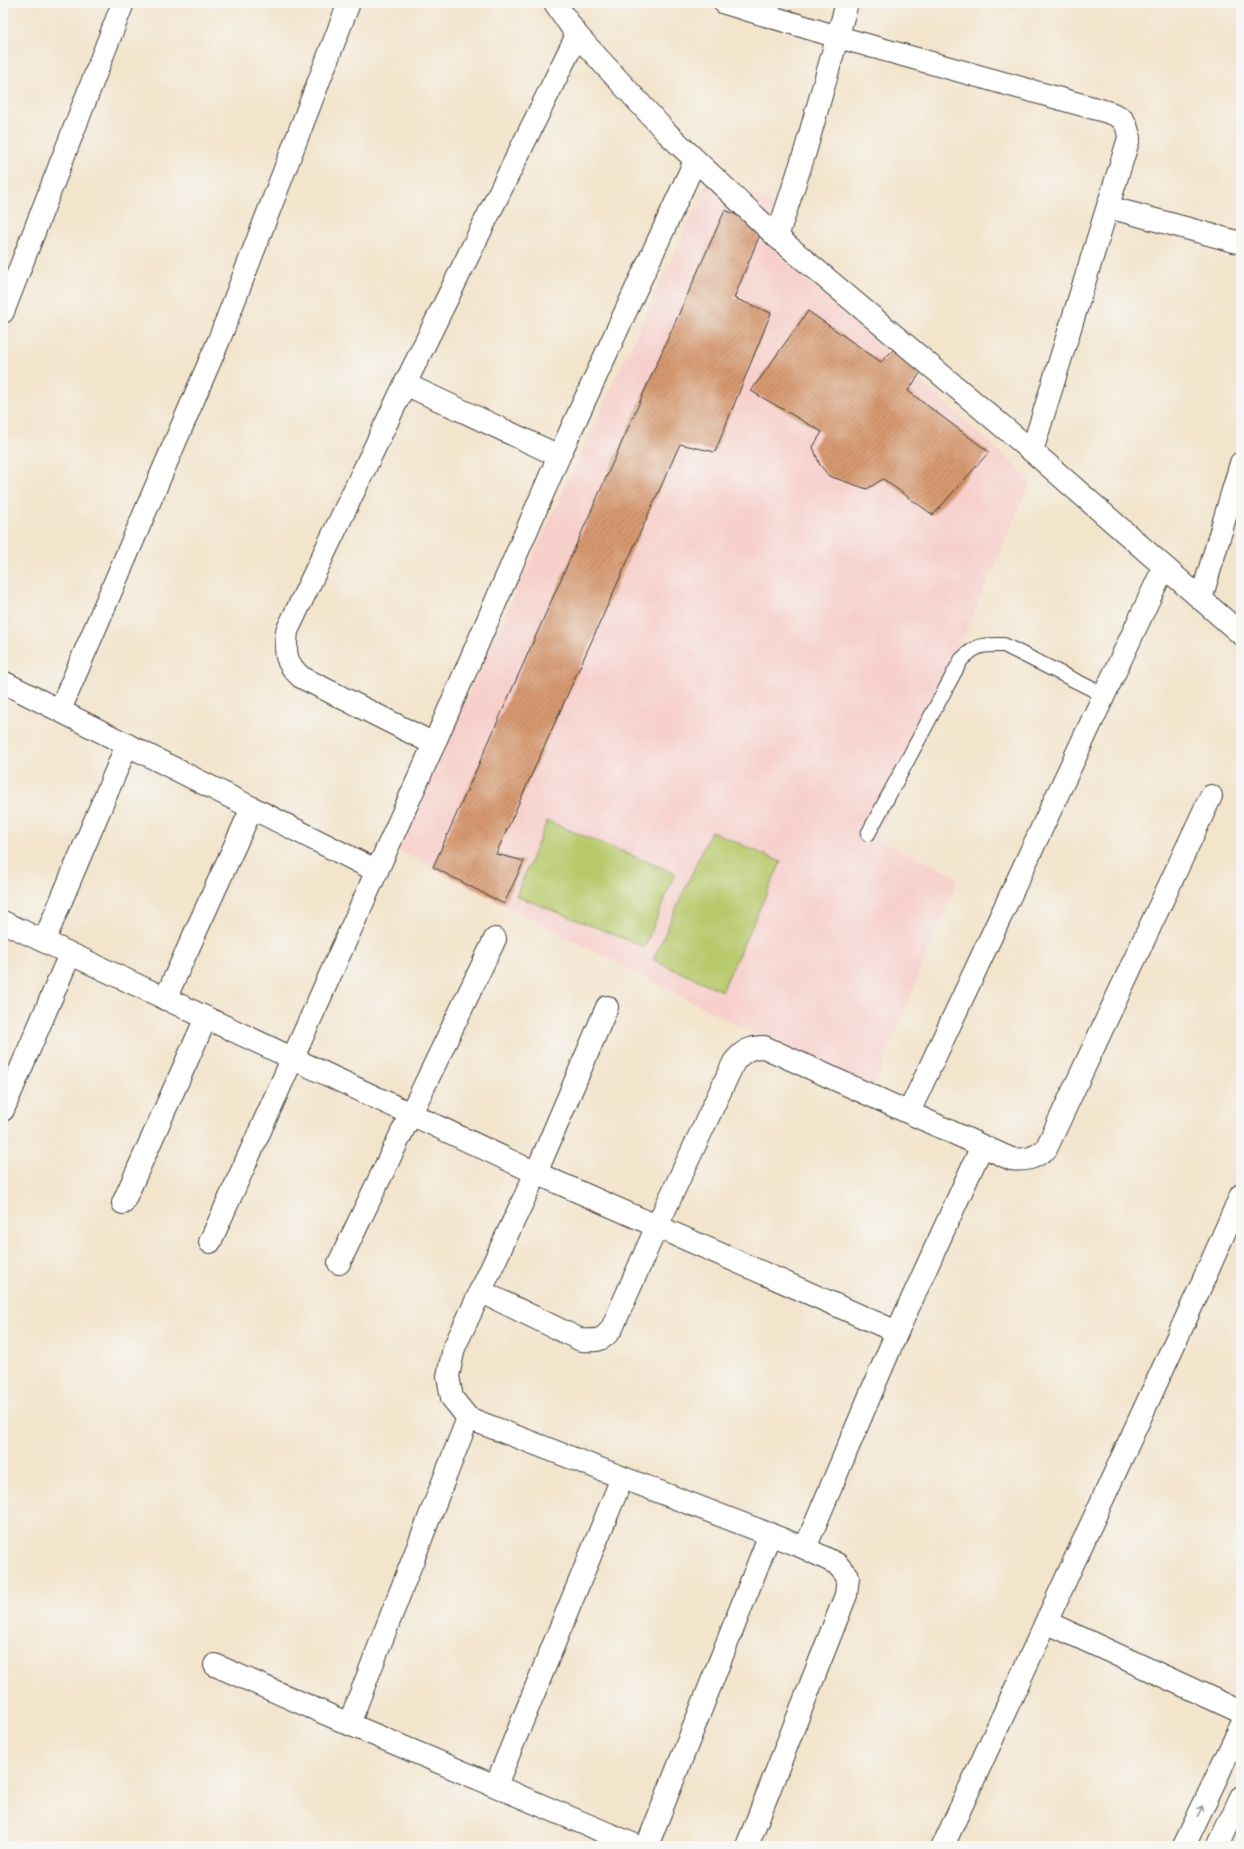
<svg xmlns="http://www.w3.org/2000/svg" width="1244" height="1849" font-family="Dekko,sans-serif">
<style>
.built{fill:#f7d0cc}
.green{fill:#b8c96c;stroke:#6a7244}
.building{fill:url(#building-hatch)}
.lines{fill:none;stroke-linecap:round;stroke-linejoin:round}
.service-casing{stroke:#3c3a36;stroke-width:16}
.minor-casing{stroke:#3c3a36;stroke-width:24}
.service{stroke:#fff;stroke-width:14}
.minor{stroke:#fff;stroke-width:22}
.oneway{stroke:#999}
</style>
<defs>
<pattern id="building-hatch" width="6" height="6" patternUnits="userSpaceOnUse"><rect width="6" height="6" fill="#d7996f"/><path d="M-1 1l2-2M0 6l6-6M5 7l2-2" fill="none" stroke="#ae7c5a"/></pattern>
</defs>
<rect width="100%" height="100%" fill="#f6f6f2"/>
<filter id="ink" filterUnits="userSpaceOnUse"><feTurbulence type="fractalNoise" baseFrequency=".025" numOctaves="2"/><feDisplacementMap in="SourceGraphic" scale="8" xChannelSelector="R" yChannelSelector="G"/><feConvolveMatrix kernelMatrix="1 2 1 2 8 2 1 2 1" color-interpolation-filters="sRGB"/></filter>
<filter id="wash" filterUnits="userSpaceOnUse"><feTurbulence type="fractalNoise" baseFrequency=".012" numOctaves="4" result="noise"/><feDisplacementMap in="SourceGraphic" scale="16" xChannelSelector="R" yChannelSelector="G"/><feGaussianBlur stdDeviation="0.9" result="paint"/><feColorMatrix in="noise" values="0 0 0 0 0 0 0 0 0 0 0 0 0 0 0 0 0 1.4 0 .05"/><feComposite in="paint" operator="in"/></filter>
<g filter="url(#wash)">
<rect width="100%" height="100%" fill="#f3e4cc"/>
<!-- built -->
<path class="built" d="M712,172L783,208L782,258L1031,480L876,839L958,877L871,1094L396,849Z"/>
<!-- green -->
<g class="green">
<path d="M547,821L675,873L645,947L516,896Z"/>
<path d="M711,831L781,862L722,991L653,960Z"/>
</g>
<g id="blocks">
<!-- building -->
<g class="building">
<path d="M725,210L763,227L734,298L771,313L715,452L680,444L496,854L524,861L504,904L433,867Z"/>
<path d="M808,311L881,362L895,348L923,369L908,391L989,452L933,515L883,479L867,489L829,476L820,465L813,447L822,432L751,391Z"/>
</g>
</g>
</g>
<g filter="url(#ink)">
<use href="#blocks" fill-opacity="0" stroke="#3c3a36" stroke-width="1"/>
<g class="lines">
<defs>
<path id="service" d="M868,834L961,660C977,644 981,645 1004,645L1104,695"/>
<g id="minor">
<path d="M555,3L577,35L667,133L777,237L1032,451L1241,634"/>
<path d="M725,3L838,37L1104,111C1122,116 1127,120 1129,138L1032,451"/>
<path d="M1108,207L1241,243"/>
<path d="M777,237L805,152L847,3"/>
<path d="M3,312L123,3"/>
<path d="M405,384L559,456"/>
<path d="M1201,599L1241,463"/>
<path d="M3,682L377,871"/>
<path d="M60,710L219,340L349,3"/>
<path d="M434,744L301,677C284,662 285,652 287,631L405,384L577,35"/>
<path d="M3,922L536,1173L897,1332"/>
<path d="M44,941L127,745"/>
<path d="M165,999L252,808"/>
<path d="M607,1007L536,1173L454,1348L448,1376L452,1398L468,1418L805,1548L837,1564L848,1577L846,1595L747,1846"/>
<path d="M3,1110L70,954"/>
<path d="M909,1112L1164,567"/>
<path d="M123,1203L206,1018"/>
<path d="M210,1242L434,744L559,456L695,161"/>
<path d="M339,1263L495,939"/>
<path d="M480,1291L581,1340C597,1341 603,1341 612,1328L657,1226L734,1062C743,1051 750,1047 764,1047L1011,1159C1027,1161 1034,1158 1046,1149L1211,796"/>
<path d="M805,1548L897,1332L982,1146"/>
<path d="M1046,1622L1241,1712"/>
<path d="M215,1665L349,1724L637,1846"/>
<path d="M349,1724L468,1418"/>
<path d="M496,1785L622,1478"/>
<path d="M647,1846L770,1534"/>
<path d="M943,1846L1200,1288L1241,1195"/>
<path d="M1184,1846L1241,1726"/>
<path d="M1218,1846L1241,1797"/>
</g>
</defs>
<!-- service casing -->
<use href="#service" class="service-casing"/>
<!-- minor casing -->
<use href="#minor" class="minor-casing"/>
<!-- service -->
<use href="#service" class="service"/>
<!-- minor -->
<use href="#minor" class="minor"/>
</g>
<!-- one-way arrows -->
<defs><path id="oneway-shaft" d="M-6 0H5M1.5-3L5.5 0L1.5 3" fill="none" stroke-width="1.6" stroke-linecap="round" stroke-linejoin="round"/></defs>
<use class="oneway" href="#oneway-shaft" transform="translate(1200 1811) rotate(-64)"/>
</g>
<!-- margin -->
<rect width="1244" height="1849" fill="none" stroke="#f6f6f2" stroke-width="16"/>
</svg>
